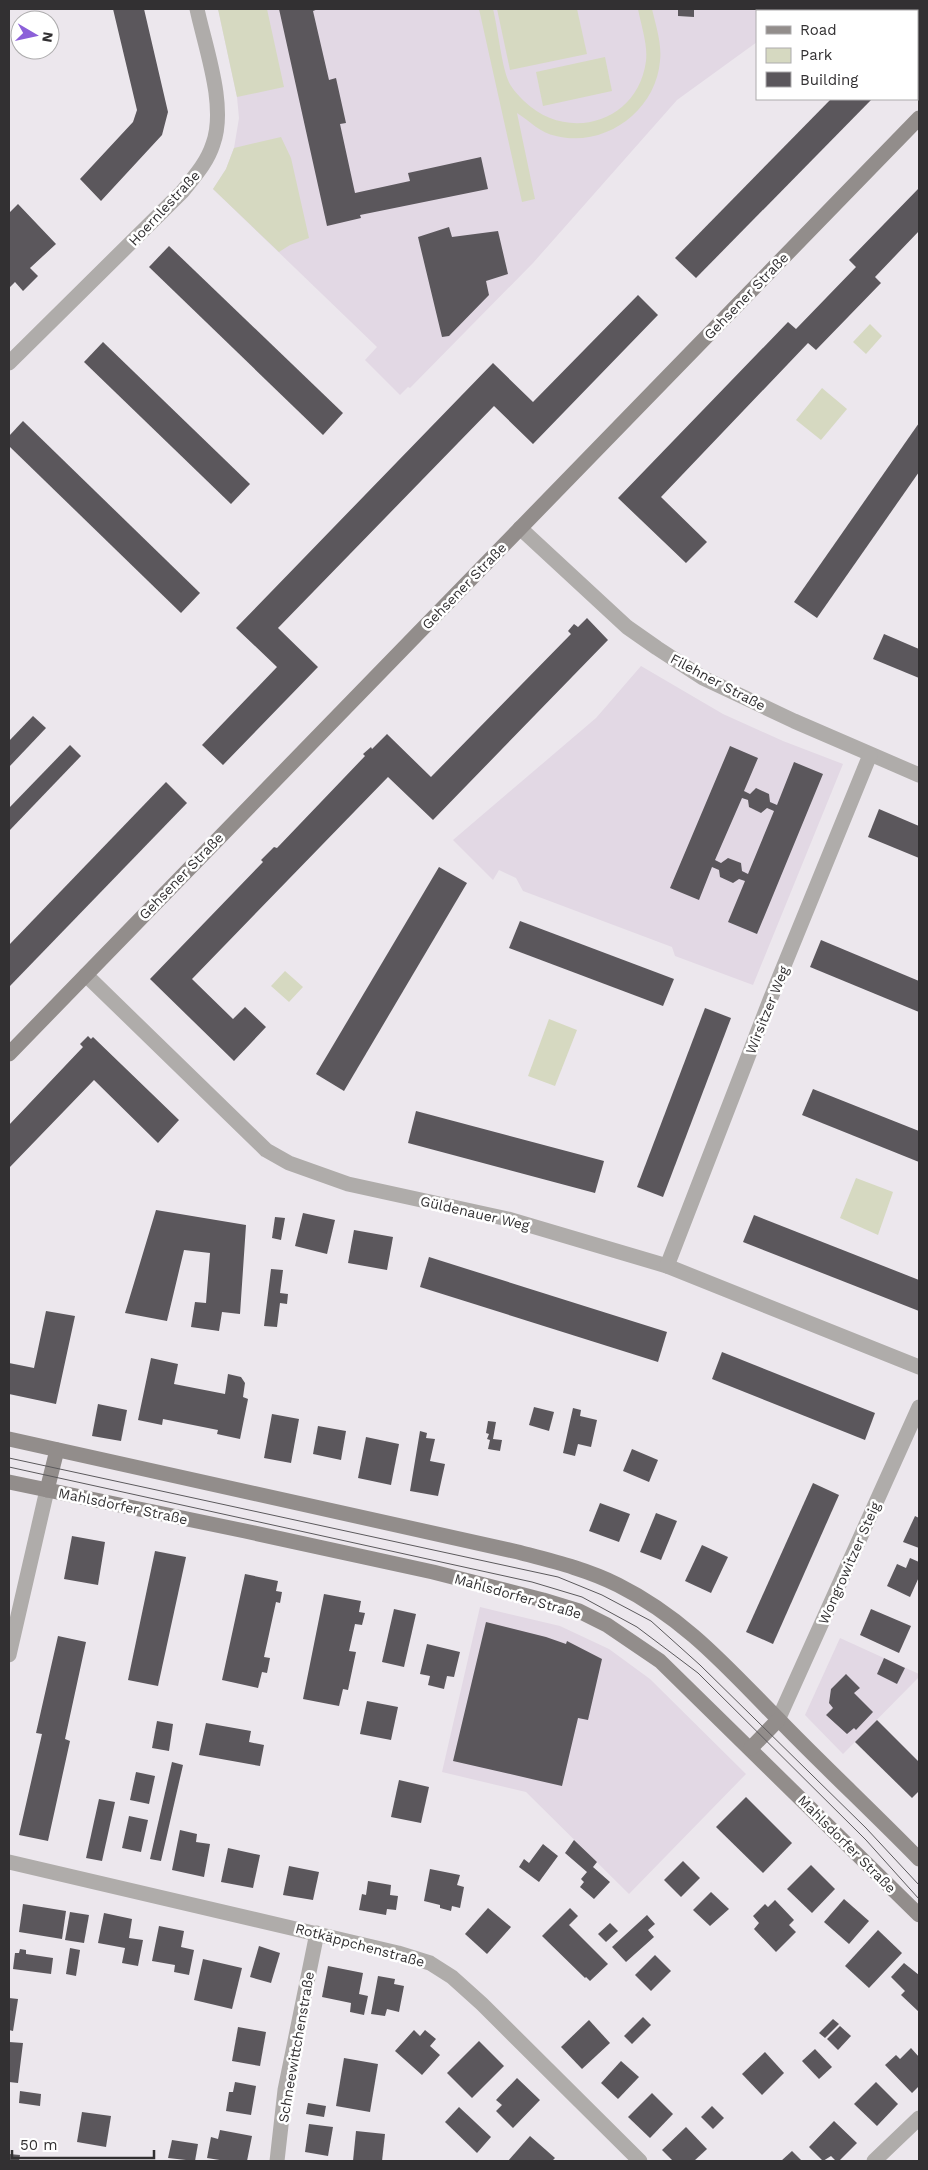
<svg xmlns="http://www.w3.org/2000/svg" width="928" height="2170" font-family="'Work Sans',sans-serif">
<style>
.built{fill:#e2d8e4}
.green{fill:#d6d9c1}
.building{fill:#5b575c;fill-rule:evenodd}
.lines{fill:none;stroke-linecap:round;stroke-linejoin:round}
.minor{stroke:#afacaa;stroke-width:15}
.secondary{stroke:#928d8b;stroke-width:15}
.tram{stroke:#5b595c;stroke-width:1}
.labels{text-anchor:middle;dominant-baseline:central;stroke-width:5;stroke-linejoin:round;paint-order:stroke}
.street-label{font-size:14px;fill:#323032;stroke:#fff}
</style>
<rect width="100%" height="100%" fill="#ece7ed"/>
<!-- built -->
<g class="built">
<path d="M218,9H802L799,11H757V42L677,100L533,263L410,388L408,387L400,395L365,360L377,347L213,189L226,169L234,148L239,118L237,97Z"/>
<path d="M641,666L723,714L783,741L843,764L753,985L675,956L672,947L523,891L516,878L499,870L493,880L453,840L596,718Z"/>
<path d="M480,1607L560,1626L609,1649L650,1679L746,1774L629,1894L526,1792L442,1772Z"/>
<path d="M840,1638L919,1674V1677L843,1754L805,1715Z"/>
</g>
<!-- green -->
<g class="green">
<path d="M218,9H267L284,87L237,97Z"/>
<path d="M479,9H493C498,29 501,62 508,80C511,88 518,95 524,101C567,143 638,123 646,61C648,45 641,25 638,9H652C656,26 662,44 660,61C656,111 605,148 556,136C540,133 530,121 517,113L535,199L522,202Z"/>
<path d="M497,9H577L587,54L510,70Z"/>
<path d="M605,57L612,91L543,106L536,72Z"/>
<path d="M281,137L291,158L309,238L290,245L279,252L213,189L226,169L234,148Z"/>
<path d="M870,324L882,336L866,354L853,342Z"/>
<path d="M822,388L847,409L821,440L796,420Z"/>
<path d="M285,971L303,987L289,1002L271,986Z"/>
<path d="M549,1019L577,1030L555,1086L528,1076Z"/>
<path d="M856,1178L893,1192L878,1235L840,1218Z"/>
</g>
<!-- building -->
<g class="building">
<path d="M113,9H144L168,112L162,135L101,201L80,179L133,122L137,110Z"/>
<path d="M279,9H318L313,11L329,80L336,78L346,123L340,124L355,193L410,181L408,173L481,157L488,189L360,215L361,218L327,226Z"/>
<path d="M678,9H694V17L678,16Z"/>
<path d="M904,9H919V50L917,53V11H906Z"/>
<path d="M831,99H872L696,278L675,258Z"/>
<path d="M919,188V231L875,277L881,283L816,350L808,343L661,497L707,542L686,563L618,498L788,322L796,329L856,267L849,260Z"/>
<path d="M18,204L56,244L30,268L38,276L23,291L15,282L9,288V213Z"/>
<path d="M449,227L452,237L498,231L508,274L486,281L489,295L449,336L442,337L418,237Z"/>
<path d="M169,246L343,413L323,435L149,267Z"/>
<path d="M638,295L658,315L533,444L494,406L278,628L318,667L223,765L202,745L277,667L236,628L493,363L533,402Z"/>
<path d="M103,342L250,484L231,504L84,362Z"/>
<path d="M23,421L200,593L181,613L9,446V436Z"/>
<path d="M919,423V472L817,618L794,602Z"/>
<path d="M587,618L608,640L433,820L388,777L192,979L233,1019L245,1007L266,1027L234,1061L150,979L263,862L261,860L274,847L277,848L365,756L363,754L371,747L372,749L387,734L431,777L571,634L568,631L574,624L578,627Z"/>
<path d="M884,634L919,649V678L873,659Z"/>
<path d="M33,716L46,728L9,767V741Z"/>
<path d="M70,745L81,756L9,831V808Z"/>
<path d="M730,746L758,758L744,791L750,794L756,788L769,794L770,802L777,805L794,762L823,774L757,934L728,922L745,881L739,879L733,883L720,877L719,870L712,867L699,900L670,888ZM742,798L748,800L749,807L761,813L767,808L774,811L748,874L742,871L741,863L728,858L721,863L715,860Z"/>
<path d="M166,782L187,803L9,987V945Z"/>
<path d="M879,809L919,826V858L868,837Z"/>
<path d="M439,867L467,883L344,1091L316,1074Z"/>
<path d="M520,921L674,979L663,1006L509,948Z"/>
<path d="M821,940L919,981V1012L810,967Z"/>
<path d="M705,1008L731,1018L663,1197L637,1187Z"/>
<path d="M88,1036L91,1039L93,1037L179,1120L158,1143L94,1080L9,1168V1125L83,1047L80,1044Z"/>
<path d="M813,1089L919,1131V1162L802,1115Z"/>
<path d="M416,1111L604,1161L595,1193L408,1143Z"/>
<path d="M156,1210L246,1225L240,1314L222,1312L219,1331L191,1327L195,1302L206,1303L210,1253L184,1250L167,1321L125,1313Z"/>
<path d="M303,1213L335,1220L327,1254L295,1246Z"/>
<path d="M754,1215L919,1280V1311L743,1242Z"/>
<path d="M275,1217L285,1218L281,1240L272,1238Z"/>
<path d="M354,1230L393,1237L387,1270L348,1263Z"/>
<path d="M429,1257L667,1332L658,1362L420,1287Z"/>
<path d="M271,1269L283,1270L280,1293L288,1294L287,1304L280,1303L277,1327L264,1326Z"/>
<path d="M46,1311L75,1316L56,1404L9,1394V1363L34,1368Z"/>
<path d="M722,1352L875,1413L865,1440L712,1379Z"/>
<path d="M151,1358L178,1364L174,1384L225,1394L228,1374L241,1377L245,1383L243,1397L248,1399L240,1439L217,1434L218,1430L163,1419L162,1425L138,1420Z"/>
<path d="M98,1404L127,1410L121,1441L92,1436Z"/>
<path d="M534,1407L554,1412L549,1431L529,1425Z"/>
<path d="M573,1408L581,1410L580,1416L597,1420L591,1447L578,1444L575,1456L563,1453Z"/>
<path d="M272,1414L299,1419L291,1463L264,1458Z"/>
<path d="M488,1421L496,1422L493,1439L502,1440L500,1451L488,1449L490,1440L487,1439L489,1434L486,1433Z"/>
<path d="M318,1426L346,1431L341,1460L313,1454Z"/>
<path d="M420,1431L427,1433L426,1438L435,1439L430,1461L445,1464L438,1496L410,1491Z"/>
<path d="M366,1437L399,1444L391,1485L358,1478Z"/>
<path d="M632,1449L658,1460L649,1482L623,1471Z"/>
<path d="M813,1483L839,1495L773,1644L746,1632Z"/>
<path d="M600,1503L630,1514L619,1542L589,1531Z"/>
<path d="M656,1513L677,1521L661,1560L640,1552Z"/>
<path d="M915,1516L919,1518V1548L903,1542Z"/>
<path d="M72,1536L105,1542L98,1585L64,1579Z"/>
<path d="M702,1545L728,1557L711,1593L685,1581Z"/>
<path d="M155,1551L186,1557L158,1686L128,1680Z"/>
<path d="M910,1558L919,1562V1577L910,1597L887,1586L897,1564L906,1568Z"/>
<path d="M245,1574L278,1581L276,1591L282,1592L280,1603L276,1602L264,1657L270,1658L267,1673L262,1672L258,1688L222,1680Z"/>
<path d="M324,1594L361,1601L359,1612L365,1613L362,1625L355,1624L349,1651L356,1652L348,1690L343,1689L339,1706L303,1699Z"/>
<path d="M394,1609L416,1614L404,1667L382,1662Z"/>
<path d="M871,1609L911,1626L899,1653L860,1635Z"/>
<path d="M486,1622L546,1637L566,1644L567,1641L602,1659L588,1720L578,1718L562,1786L453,1761Z"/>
<path d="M58,1636L86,1642L65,1739L70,1741L48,1841L19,1835L42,1734L36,1733Z"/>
<path d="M427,1644L460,1652L454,1677L447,1676L444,1689L428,1685L430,1676L420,1674Z"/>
<path d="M884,1658L905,1668L897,1684L877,1674Z"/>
<path d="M846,1674L860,1688L854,1693L873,1712L856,1730L854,1728L847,1734L826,1715L833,1708L829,1703L831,1689Z"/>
<path d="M367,1701L398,1707L391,1740L360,1734Z"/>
<path d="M877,1720L919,1762V1791L912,1798L855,1742Z"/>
<path d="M157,1721L173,1724L169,1751L152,1748Z"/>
<path d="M206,1723L251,1731L249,1742L264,1745L260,1766L199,1755Z"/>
<path d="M172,1762L183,1765L161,1861L150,1859Z"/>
<path d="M136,1772L155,1776L149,1804L130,1800Z"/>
<path d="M399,1780L429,1787L421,1823L391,1817Z"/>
<path d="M746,1797L792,1843L763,1873L716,1827Z"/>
<path d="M99,1799L115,1802L102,1861L86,1858Z"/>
<path d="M129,1816L148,1820L141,1852L122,1848Z"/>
<path d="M180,1830L197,1834L196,1842L210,1844L204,1877L172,1870Z"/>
<path d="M574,1840L597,1862L593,1867L610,1882L594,1899L580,1887L584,1882L581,1879L587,1872L565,1853Z"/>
<path d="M543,1844L558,1856L539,1882L519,1867L524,1859L529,1863Z"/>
<path d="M228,1848L260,1855L253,1888L221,1882Z"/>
<path d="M683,1861L700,1878L681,1897L664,1880Z"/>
<path d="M811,1865L835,1889L812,1913L787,1889Z"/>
<path d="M289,1866L319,1872L313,1900L283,1895Z"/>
<path d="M430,1869L460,1875L457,1885L464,1887L460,1908L452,1906L451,1911L440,1908V1905L424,1901Z"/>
<path d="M368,1881L391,1885L390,1895L398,1896L396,1910L387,1909L386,1915L359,1910L362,1894L366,1895Z"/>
<path d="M711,1892L729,1909L710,1926L693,1910Z"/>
<path d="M844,1899L869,1921L849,1944L824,1922Z"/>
<path d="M775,1900L794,1920L789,1925L796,1932L776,1952L754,1929L759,1923L753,1916L765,1904L768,1907Z"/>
<path d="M23,1904L66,1911L62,1939L19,1932Z"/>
<path d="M488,1908L511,1927L487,1954L465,1934Z"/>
<path d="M570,1908L578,1916L569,1925L608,1964L590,1981L586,1977L585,1978L542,1936Z"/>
<path d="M70,1912L89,1915L84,1943L65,1940Z"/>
<path d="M104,1913L132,1919L129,1938L143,1940L138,1966L122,1963L125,1948L98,1943Z"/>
<path d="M647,1915L655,1924L648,1930L654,1937L626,1962L612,1947Z"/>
<path d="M610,1923L618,1931L606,1942L598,1934Z"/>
<path d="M159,1926L184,1931L181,1947L194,1950L189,1975L174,1972L175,1965L152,1961Z"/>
<path d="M878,1930L902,1953L869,1988L845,1966Z"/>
<path d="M259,1946L280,1953L271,1983L250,1977Z"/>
<path d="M70,1948L80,1950L76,1976L66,1974Z"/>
<path d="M20,1949L26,1950V1954L53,1958L51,1974L13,1969L15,1953H19Z"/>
<path d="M655,1955L671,1971L651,1991L635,1975Z"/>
<path d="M203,1959L242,1968L232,2009L194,2000Z"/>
<path d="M904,1963L919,1975V2012L901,1995L905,1991L891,1977Z"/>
<path d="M328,1966L363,1973L359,1994L368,1996L364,2015L350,2012L351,2003L322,1997Z"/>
<path d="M378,1976L395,1979L394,1984L404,1986L399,2012L387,2009L385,2016L371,2014Z"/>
<path d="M9,1998L18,1999L13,2031L9,2030Z"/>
<path d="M643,2017L651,2025L632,2044L624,2036Z"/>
<path d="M833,2019L839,2024L825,2038L819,2033Z"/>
<path d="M589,2020L610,2043L582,2069L561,2047Z"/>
<path d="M840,2026L851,2036L838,2050L827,2039Z"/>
<path d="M238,2027L266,2032L260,2066L232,2061Z"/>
<path d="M414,2030L420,2036L425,2030L436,2039L430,2046L440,2055L422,2075L395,2051Z"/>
<path d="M479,2041L504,2066L472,2098L447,2073Z"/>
<path d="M9,2042L23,2043L18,2083L9,2082Z"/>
<path d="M911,2048L919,2057V2086L912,2093L885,2065L896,2055L900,2059Z"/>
<path d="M815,2049L832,2067L819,2079L802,2061Z"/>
<path d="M765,2052L784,2073L762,2095L742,2074Z"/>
<path d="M344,2058L378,2064L370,2112L336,2106Z"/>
<path d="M621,2061L639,2077L618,2099L601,2083Z"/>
<path d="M517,2078L540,2100L513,2128L496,2111L502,2105L496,2100Z"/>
<path d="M235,2082L256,2086L251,2115L226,2111L229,2092H233Z"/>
<path d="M876,2082L898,2104L877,2126L854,2104Z"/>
<path d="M20,2091L41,2094L40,2106L19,2103Z"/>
<path d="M652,2093L673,2114L650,2138L628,2117Z"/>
<path d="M308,2103L326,2106L324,2117L306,2114Z"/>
<path d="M712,2106L724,2118L713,2129L701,2117Z"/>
<path d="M459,2107L491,2137L477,2153L445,2122Z"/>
<path d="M82,2112L111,2116L106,2147L77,2142Z"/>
<path d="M834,2121L857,2143L839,2161H836L831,2156L823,2161L809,2147Z"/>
<path d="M309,2124L333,2127L328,2156L305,2152Z"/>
<path d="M686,2127L707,2149L694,2161H673L662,2150Z"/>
<path d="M220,2130L252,2136L247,2161H226L207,2158L211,2137L218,2139Z"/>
<path d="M356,2131L385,2134L382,2161H353Z"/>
<path d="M530,2136L555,2158L552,2161H508Z"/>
<path d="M172,2140L198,2144L195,2161L168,2158Z"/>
<path d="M792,2151L802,2161H781Z"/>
<path d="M9,2154L20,2155L19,2161H9Z"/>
</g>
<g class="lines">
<!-- minor -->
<g class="minor">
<path d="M9,363L182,192C194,177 207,163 213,144C227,106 205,47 197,9"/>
<path d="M520,528L627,627L657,648L703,678L794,721L919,775"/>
<path d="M86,975L266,1150L289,1163L348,1184L508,1219L667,1266L919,1367"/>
<path d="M667,1266L770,1000L870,755"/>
<path d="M9,1655L47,1490"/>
<path d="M778,1720L919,1407"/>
<path d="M9,1862L398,1953L430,1963L452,1977L482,2004L640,2161"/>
<path d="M277,2161L285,2090L317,1933"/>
<path d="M874,2161L919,2118"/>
</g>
<!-- secondary -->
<g class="secondary">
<path d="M9,1054L919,118"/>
<path d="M9,1439L518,1552C552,1561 586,1569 618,1585C688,1620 731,1672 785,1726C829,1771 875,1814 919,1859"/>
<path d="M9,1482L245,1531L433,1572L543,1600L579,1611L607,1625L660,1661L919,1915"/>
<path d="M47,1490L57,1450"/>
<path d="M751,1748L778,1720"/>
</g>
<!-- tram -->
<g class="tram">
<path d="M9,1458L558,1577L602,1595L651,1621L700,1665L866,1828L919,1885"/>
<path d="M9,1467L532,1582L582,1597L637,1627L698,1673L866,1840L919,1899"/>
</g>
</g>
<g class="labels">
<!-- street labels -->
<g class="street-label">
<text transform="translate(164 208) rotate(-47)">Hoernlestraße</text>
<text transform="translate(746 296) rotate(-46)">Gehsener Straße</text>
<text transform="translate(464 586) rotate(-46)">Gehsener Straße</text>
<text transform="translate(718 682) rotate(28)">Filehner Straße</text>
<text transform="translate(181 876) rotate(-46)">Gehsener Straße</text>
<text transform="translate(767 1010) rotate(-68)">Wirsitzer Weg</text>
<text transform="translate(475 1213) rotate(13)">Güldenauer Weg</text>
<text transform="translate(123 1506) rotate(12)">Mahlsdorfer Straße</text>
<text transform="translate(849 1563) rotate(-66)">Wongrowitzer Steig</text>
<text transform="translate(518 1596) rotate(16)">Mahlsdorfer Straße</text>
<text transform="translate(847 1844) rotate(45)">Mahlsdorfer Straße</text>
<text transform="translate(360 1945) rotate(15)">Rotkäppchenstraße</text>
<text transform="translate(296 2047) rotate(-80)">Schneewittchenstraße</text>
</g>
</g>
<!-- border -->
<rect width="928" height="2170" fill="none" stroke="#323032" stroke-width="20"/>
<!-- legend -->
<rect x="756" y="10" width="162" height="90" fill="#ffffff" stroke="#adacad"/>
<rect x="766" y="26" width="25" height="8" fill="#928d8b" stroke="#adacad"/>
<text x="800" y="35" font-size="15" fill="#323032">Road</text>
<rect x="766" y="48" width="25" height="15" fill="#d6d9c1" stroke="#adacad"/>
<text x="800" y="60" font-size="15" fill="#323032">Park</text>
<rect x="766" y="72" width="25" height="15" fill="#5b575c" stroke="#adacad"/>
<text x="800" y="85" font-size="15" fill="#323032">Building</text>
<!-- north arrow -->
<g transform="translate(35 35) rotate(99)"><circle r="24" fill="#ffffff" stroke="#adacad"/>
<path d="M0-4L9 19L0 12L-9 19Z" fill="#8c60d9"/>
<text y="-8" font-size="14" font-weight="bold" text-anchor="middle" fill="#323032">N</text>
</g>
<!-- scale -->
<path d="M12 2150v8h142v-8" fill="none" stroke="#323032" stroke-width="2.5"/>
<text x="20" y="2150" font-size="15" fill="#323032" stroke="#ffffff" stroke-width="4" paint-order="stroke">50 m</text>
</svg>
